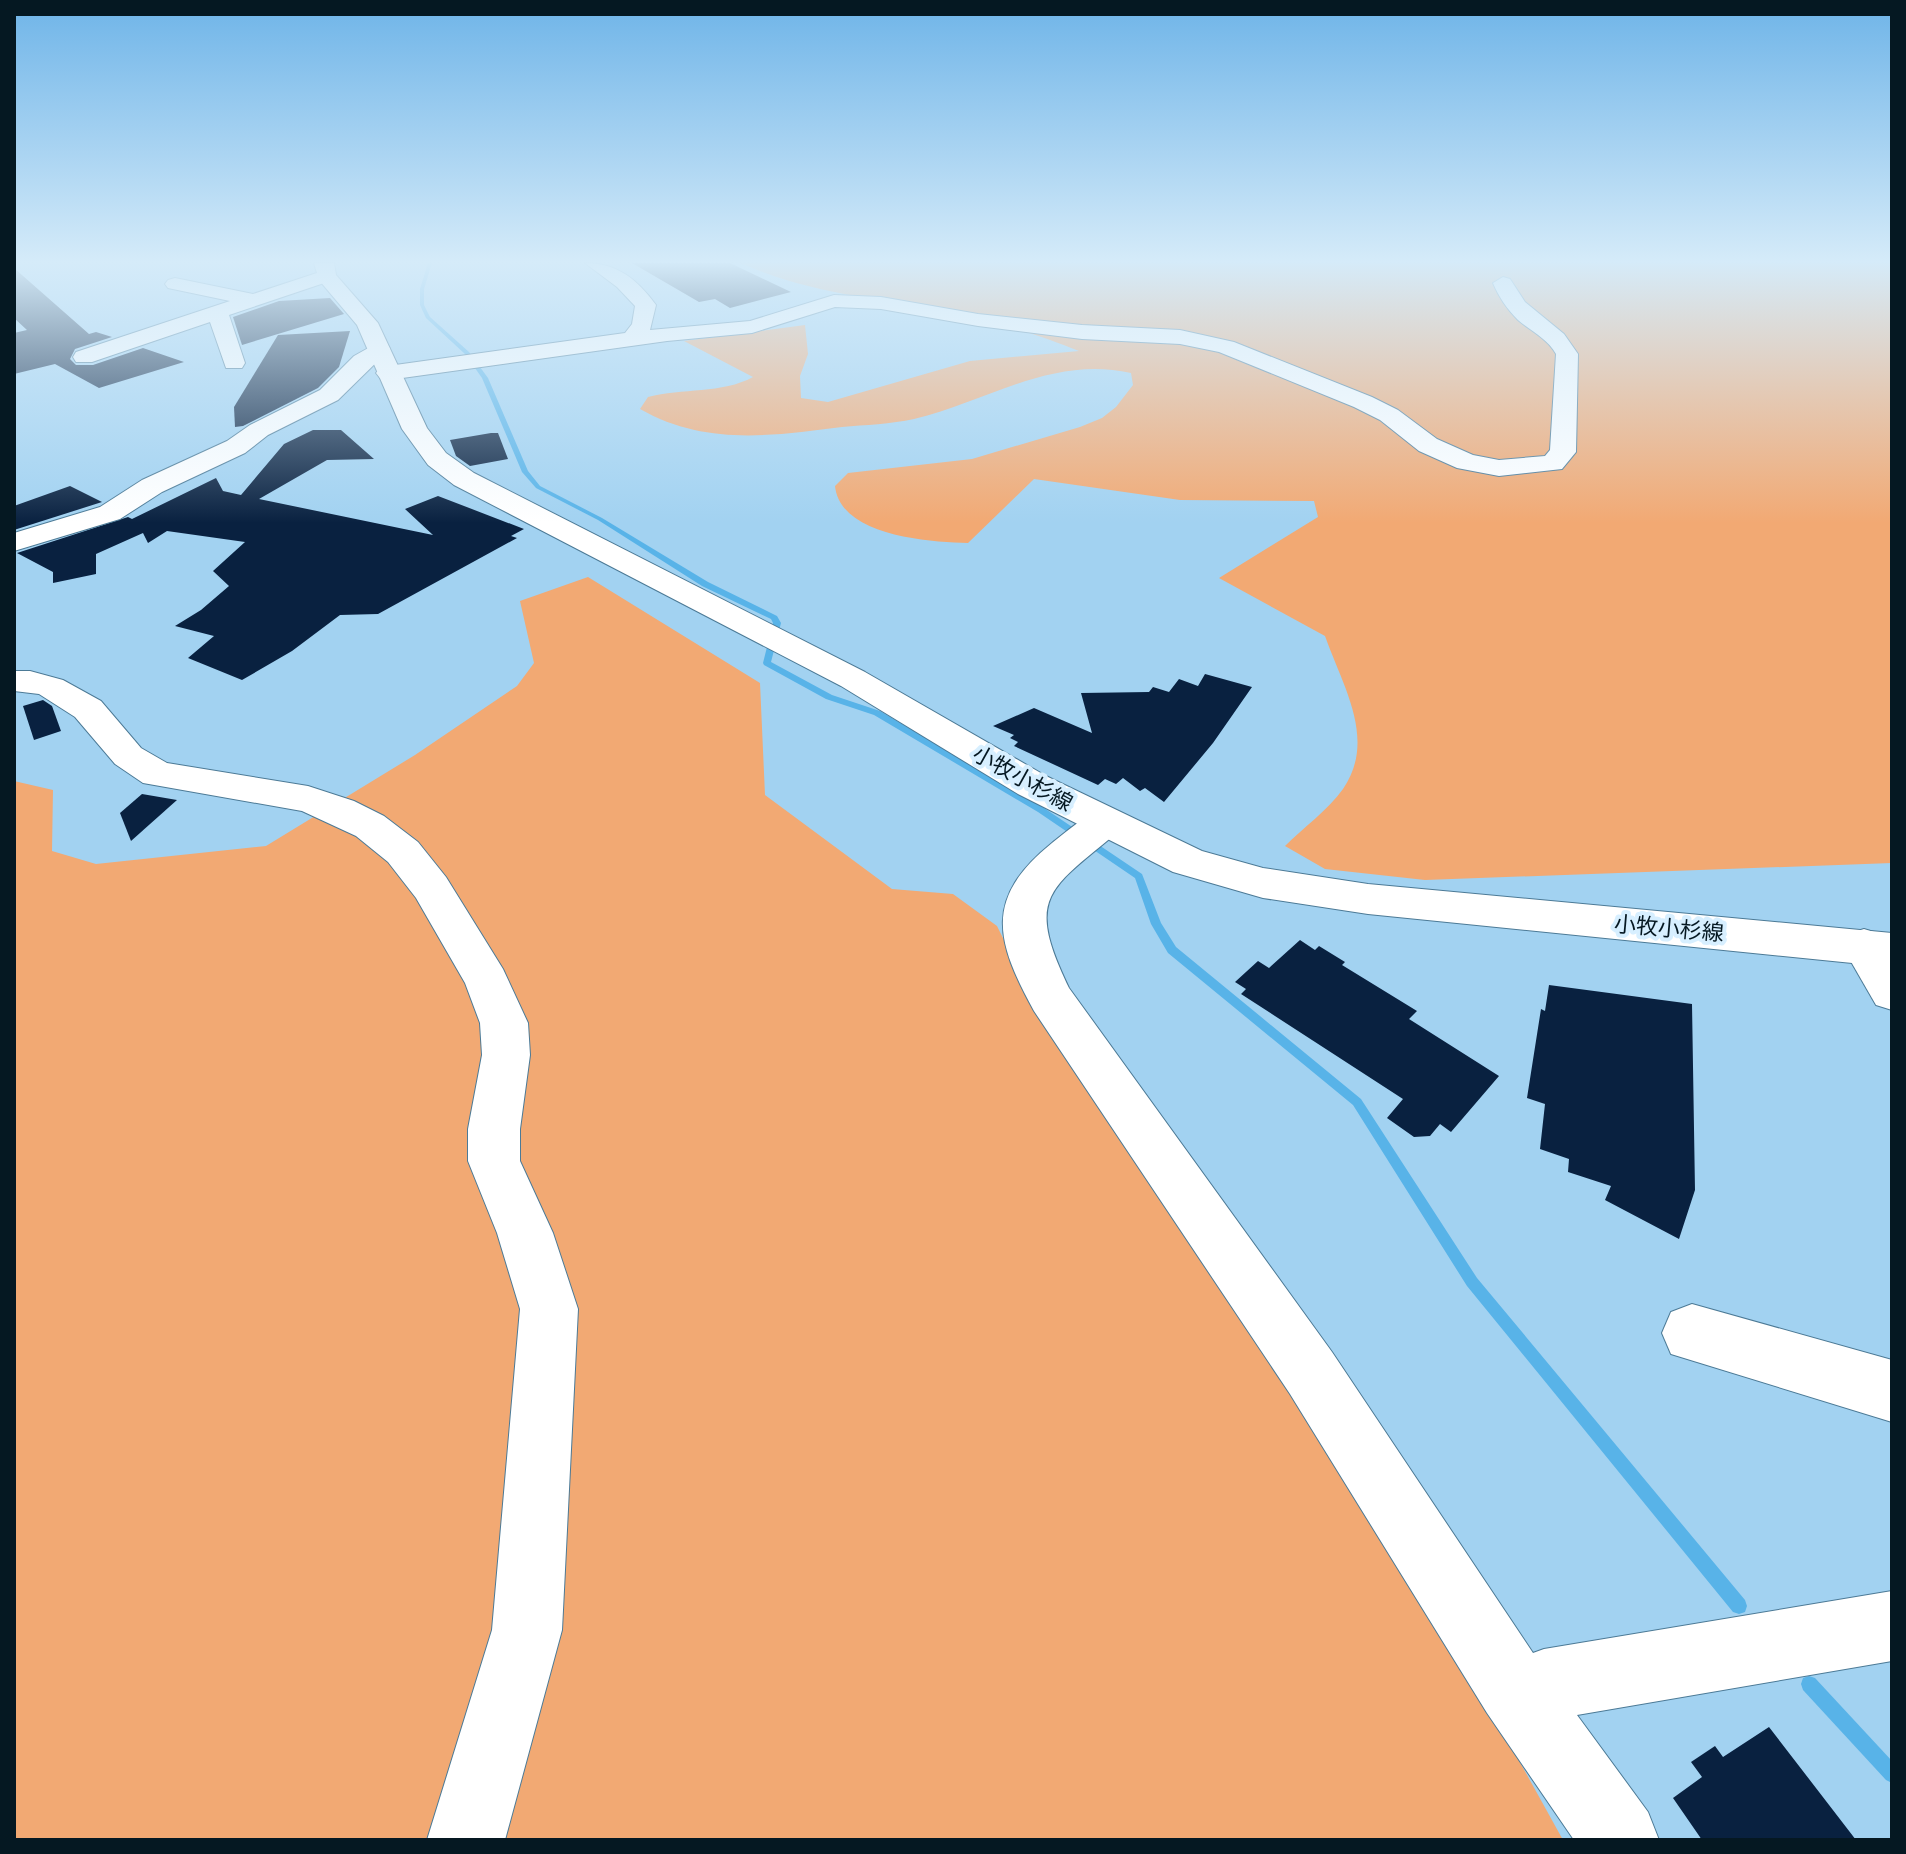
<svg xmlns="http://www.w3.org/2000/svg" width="1906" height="1854" font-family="'Titillium Web','Noto Sans JP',sans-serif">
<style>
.green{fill:#f2a973}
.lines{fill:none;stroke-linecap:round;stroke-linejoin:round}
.stream{fill:#58b3e8;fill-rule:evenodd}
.building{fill:#092140}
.minor-casing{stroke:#4c7a96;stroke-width:2}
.major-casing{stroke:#4c7a96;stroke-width:2}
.minor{fill:#fff;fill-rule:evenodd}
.major{fill:#fff;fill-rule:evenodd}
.labels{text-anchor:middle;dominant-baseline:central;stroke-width:8;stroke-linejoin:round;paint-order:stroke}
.street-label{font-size:22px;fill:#051822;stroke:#d7efff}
</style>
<rect width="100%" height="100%" fill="#a2d2f1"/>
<!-- green -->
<g class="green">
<path d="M741,263H1892V863L1425,880L1325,869L1285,846C1303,828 1328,810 1343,789C1377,739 1343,687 1325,636L1219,578L1318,517L1314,501L1180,500L1034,479L968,543C929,542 840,536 835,486L848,473L972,459L1080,427L1102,418L1116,407L1133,385L1131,373C1053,355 988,401 914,419C891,424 865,425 842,427C771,436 705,446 640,409L648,397C682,388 722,394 753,377L684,341L805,325L808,354L800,376L801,398L828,402L970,361L1079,351C1043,336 994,321 956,313C883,299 809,294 741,263Z"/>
<path d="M588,577L760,683L765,795L892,889L953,894L997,926L1052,1037L1383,1515L1563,1840H14V781L53,790L52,851L96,864L266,846L415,755L517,686L534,663L520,601Z"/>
</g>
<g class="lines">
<!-- stream -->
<g class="stream">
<path d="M428,263H432L424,289V305L430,317L469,352L488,378L528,471L540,486L602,518L708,582L777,616L781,623L771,662L832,695L880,711L1044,808L1142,874L1161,923L1176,947L1361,1099L1477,1278L1745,1600L1747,1606L1745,1612L1739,1614L1733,1612L1467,1286L1353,1105L1168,953L1151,924L1135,878L1038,812L874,715L826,699L764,665L763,663L773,623L771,619L702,586L598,520L536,488L522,472L482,378L465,354L426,318L420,305V289Z"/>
<path d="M1809,1676L1815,1678L1892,1761V1783L1886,1780L1803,1690L1801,1684L1803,1678Z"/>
</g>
</g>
<!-- building -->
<g class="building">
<path d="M632,263H730L791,292L730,308L715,299L699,302Z"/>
<path d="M14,268L89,334L96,332L112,337L75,349L70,359L76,365H93L143,348L184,362L99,388L55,364L14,374V333L27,330L14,318Z"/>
<path d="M330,298L344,314L242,345L233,317L279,301Z"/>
<path d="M350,331L339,367L318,388L243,426L235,427L234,407L278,335Z"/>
<path d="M313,430H341L374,459L327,460L259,499L433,535L405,509L438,496L524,529L511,536L517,538L378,614L340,615L292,651L242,680L188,658L214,636L175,626L201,610L229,586L213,571L245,542L167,531L148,543L143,533L96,554V574L53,583V572L17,553L128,517L132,519L216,478L223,491L241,495L284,444Z"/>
<path d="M491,433H498L508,459L470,466L456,456L450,440Z"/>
<path d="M70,486L102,502L14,530V506Z"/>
<path d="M1205,674L1252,687L1213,743L1164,802L1145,788L1140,791L1123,778L1116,784L1105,779L1098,785L1014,746L1018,742L1010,738L1014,735L993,726L1034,708L1092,733L1081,693L1149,692L1153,687L1169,692L1179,679L1198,686Z"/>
<path d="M43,700L52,706L61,731L34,740L23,706Z"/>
<path d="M142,794L177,800L131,841L120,813Z"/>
<path d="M1300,940L1315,950L1319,946L1345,962L1342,965L1417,1011L1409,1019L1499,1076L1451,1132L1440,1124L1430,1136L1414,1137L1387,1118L1403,1099L1241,994L1246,989L1235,982L1258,961L1269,968Z"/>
<path d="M1549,985L1692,1004L1695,1190L1679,1239L1605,1200L1611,1186L1568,1172L1569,1159L1540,1149L1545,1104L1527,1098L1541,1009L1545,1011Z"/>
<path d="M1769,1727L1856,1840H1702L1673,1798L1702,1777L1691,1762L1715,1746L1723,1757Z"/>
</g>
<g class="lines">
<defs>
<g id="minor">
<path d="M585,263C617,263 637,279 656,305L650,330L750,321L834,295L881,297L978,314L1082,325L1180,330L1234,342L1372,397L1398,410L1437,439L1473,455L1499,460L1545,456L1550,450L1556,354C1548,339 1531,331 1518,320C1507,309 1499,297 1493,283L1503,277L1510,279L1525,302L1564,334L1578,354L1576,452L1562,469L1499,476L1457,468L1419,451L1380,420L1354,407L1219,352L1180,344L1082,339L978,326L881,309L835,307L752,333L667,341L388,380L380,378L376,373L380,368L388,366L625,333L632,324L635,306L617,287Z"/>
<path d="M326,270L336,276L333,280L229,315L245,363L242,368H226L210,322L92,362H76L73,357L76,352L230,301L168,288L165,284L168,280L175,278L253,294Z"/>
<path d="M379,342L387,344L390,349L338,400L268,435L245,453L162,492L120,519L14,551V533L100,507L142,480L227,441L250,425L320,390L354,356Z"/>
<path d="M14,671H30L63,680L101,701L141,748L167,763L308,786L354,801L384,816L418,842L446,877L503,969L528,1023L530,1055L520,1129V1161L553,1233L578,1309L562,1630L505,1840H427L492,1630L520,1309L497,1233L468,1161V1129L482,1055L480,1023L465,983L416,898L388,862L356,836L302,811L143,783L115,764L75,717L39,694L14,691Z"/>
<path d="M1104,810L1118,814L1124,823L1118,832C1048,890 1025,897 1069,988L1332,1352L1533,1653L1544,1649L1892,1591V1661L1577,1715L1648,1812L1659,1840H1574L1487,1713L1290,1394L1034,1011C995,940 984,898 1052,843C1069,830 1084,815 1104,810Z"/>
<path d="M1864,929L1880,934L1892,953V1010L1876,1005L1842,946L1848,934Z"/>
<path d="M1692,1304L1892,1360V1422L1671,1354L1662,1333L1671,1312Z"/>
</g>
<path id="major" d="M314,263H334L336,275L378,323L427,428L446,453L474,473L865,672L1046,776L1202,851L1263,868L1368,884L1892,933V967L1368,914L1263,898L1173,872L1018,794L841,686L454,485L428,465L402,429L357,325L319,280Z"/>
</defs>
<!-- minor casing -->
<use href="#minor" class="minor-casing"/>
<!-- major casing -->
<use href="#major" class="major-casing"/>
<!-- minor -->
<use href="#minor" class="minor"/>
<!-- major -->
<use href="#major" class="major"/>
</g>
<!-- sky -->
<linearGradient id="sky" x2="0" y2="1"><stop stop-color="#6eb4e8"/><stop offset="0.5" stop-color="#d5ebf9"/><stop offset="1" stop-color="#d5ebf9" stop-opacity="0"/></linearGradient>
<rect width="1906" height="523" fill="url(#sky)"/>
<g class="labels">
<!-- street labels -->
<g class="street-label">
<text transform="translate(1023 778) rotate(29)">小牧小杉線</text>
<text transform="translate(1669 928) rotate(5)">小牧小杉線</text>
</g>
</g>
<!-- border -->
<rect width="1906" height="1854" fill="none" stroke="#051822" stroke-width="32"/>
</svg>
